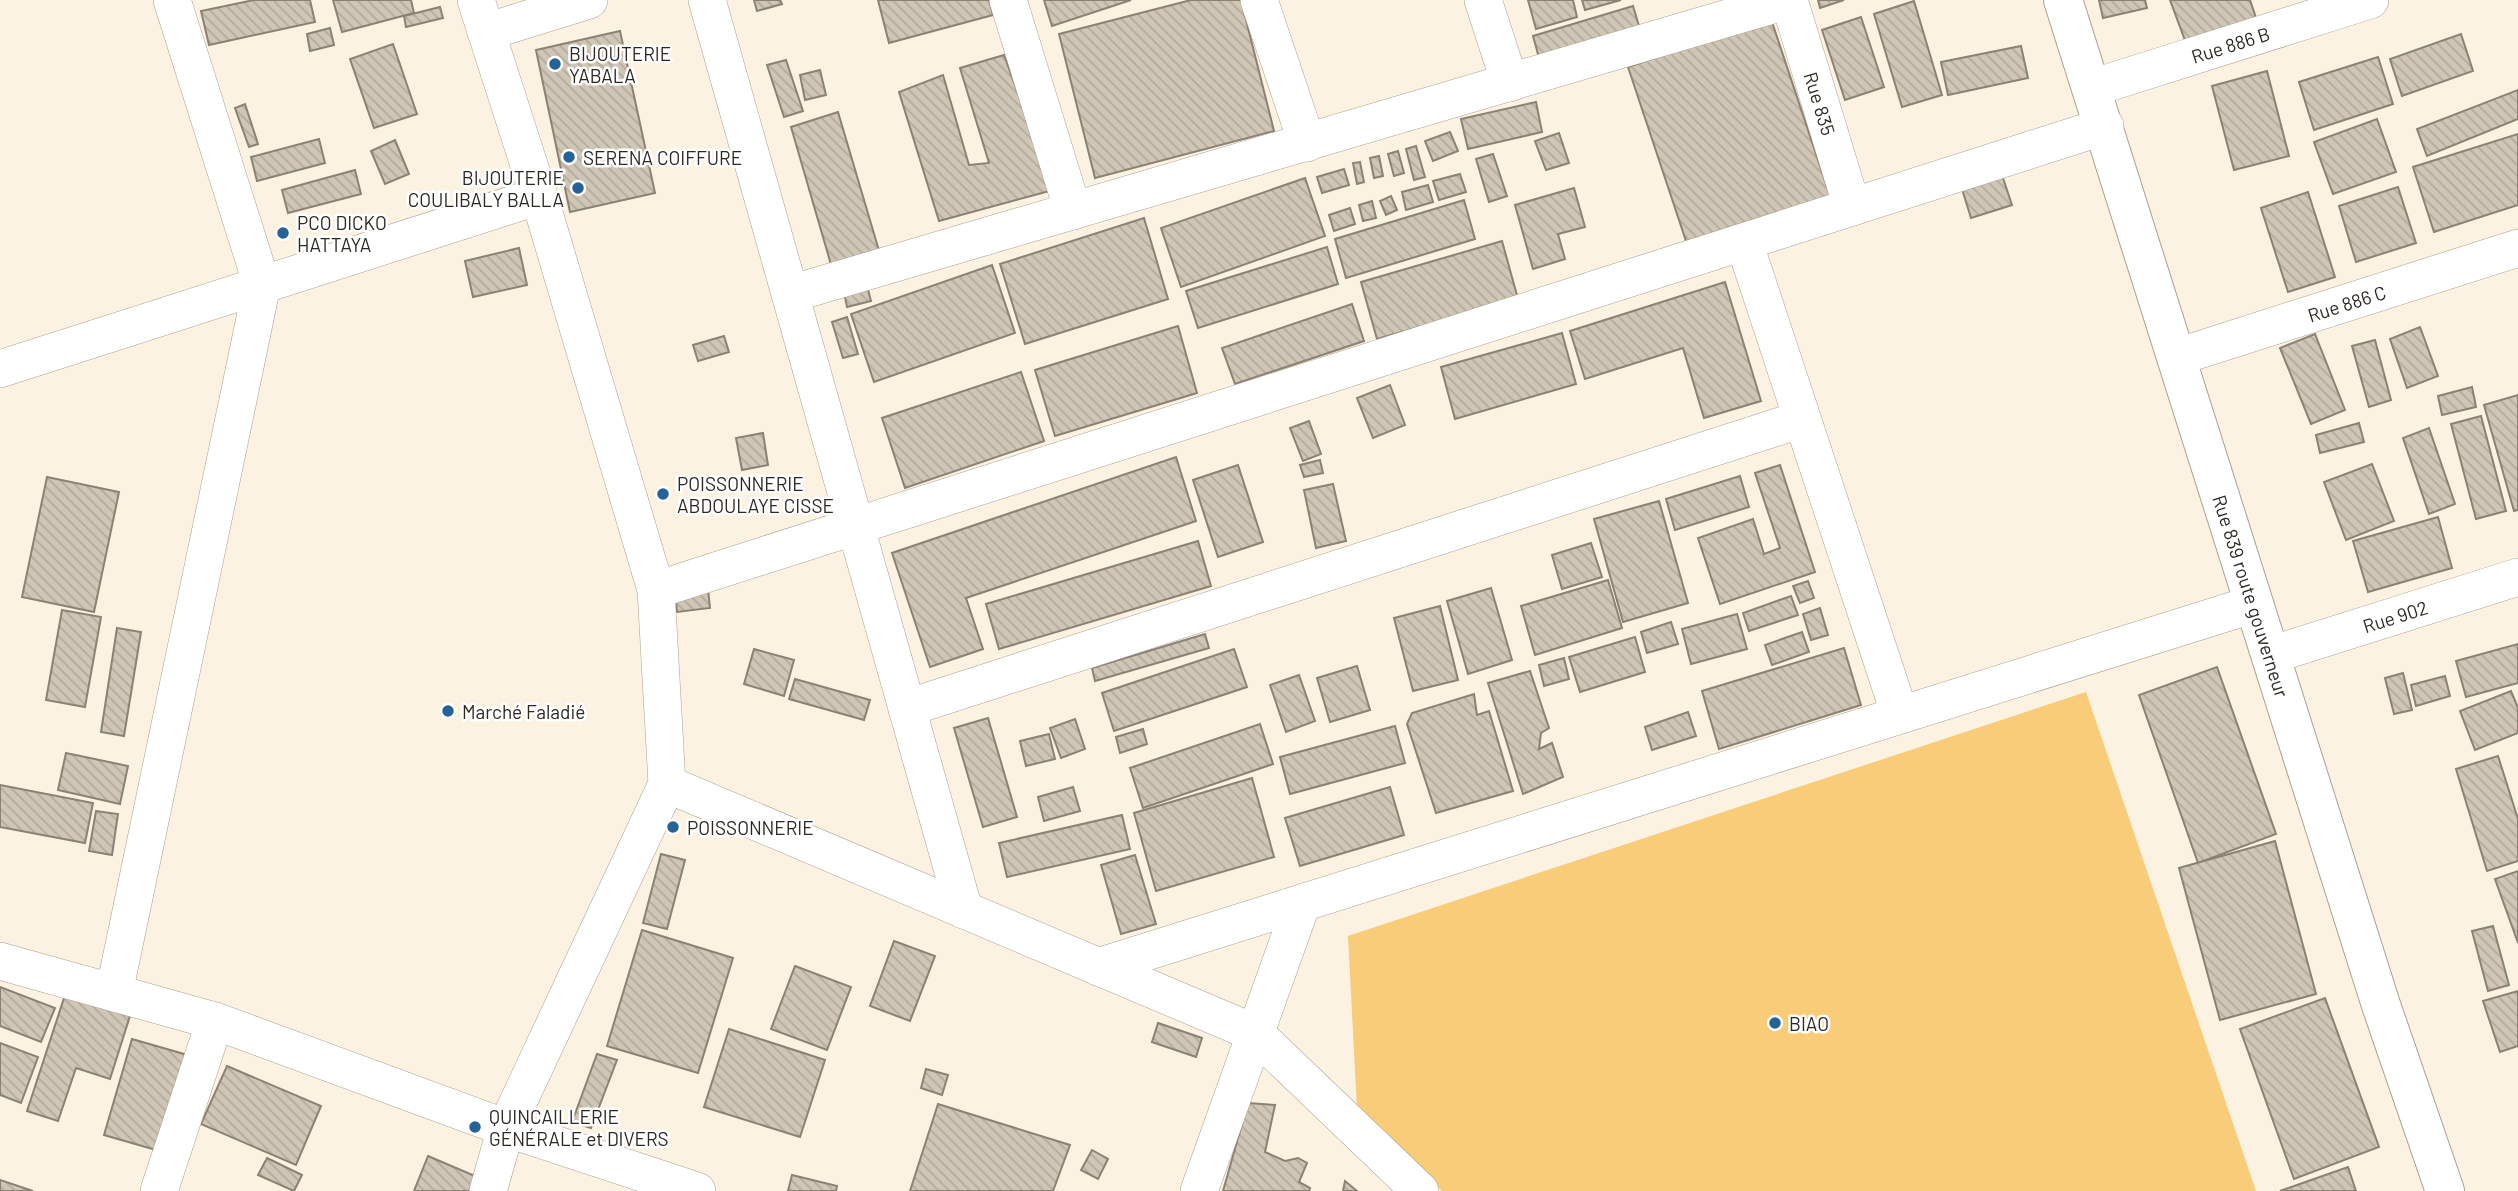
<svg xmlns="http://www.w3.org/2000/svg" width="2518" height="1191" font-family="Barlow,sans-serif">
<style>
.grass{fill:#f8cc78}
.building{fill:url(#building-back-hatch);stroke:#8b8274;stroke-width:2}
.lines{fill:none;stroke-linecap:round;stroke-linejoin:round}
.street-casing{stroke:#a9a091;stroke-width:38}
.secondary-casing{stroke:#a9a091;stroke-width:40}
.street{stroke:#fff;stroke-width:37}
.secondary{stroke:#fff;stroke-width:38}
.poi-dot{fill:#266198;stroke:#fff;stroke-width:2.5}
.labels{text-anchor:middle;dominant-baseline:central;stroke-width:5;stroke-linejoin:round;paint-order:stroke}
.street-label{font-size:19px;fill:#2b2822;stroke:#fff}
.poi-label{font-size:19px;fill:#2b2822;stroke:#fff;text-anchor:start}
</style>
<defs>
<pattern id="building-back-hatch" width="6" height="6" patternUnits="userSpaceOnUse" patternTransform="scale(1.75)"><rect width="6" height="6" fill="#cfc6b6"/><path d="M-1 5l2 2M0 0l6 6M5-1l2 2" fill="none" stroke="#b2aa9c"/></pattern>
</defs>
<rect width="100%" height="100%" fill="#fbf2e2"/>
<!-- grass -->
<path class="grass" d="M2086,692L2256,1191H1442L1357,1109L1348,936Z"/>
<!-- building -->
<g class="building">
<path d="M254,0H310L315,22L209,45L201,11Z"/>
<path d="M333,0H411L414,13L342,32Z"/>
<path d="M754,0H780L782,4L757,11Z"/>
<path d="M878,0H989L993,15L889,43Z"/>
<path d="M1044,0H1131L1052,26Z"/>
<path d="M1191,0H1241L1274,131L1095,178L1059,34Z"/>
<path d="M1528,0H1573L1577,17L1536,29Z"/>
<path d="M1582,0H1621L1585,10Z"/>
<path d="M1818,0H1844L1820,8Z"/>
<path d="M2099,0H2145L2147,8L2103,18Z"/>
<path d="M2170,0H2250L2256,18L2186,43Z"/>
<path d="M1914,1L1942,95L1902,107L1874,14Z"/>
<path d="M1633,6L1642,36L1541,65L1533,36Z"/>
<path d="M440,7L443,18L406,27L404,16Z"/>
<path d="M1861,17L1884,87L1845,100L1822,30Z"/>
<path d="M1771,19L1830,196L1687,244L1628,67Z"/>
<path d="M330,28L334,45L310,51L307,34Z"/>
<path d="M620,31L655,193L570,212L536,50Z"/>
<path d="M2461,34L2473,71L2402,96L2390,59Z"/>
<path d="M393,44L417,114L374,128L350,59Z"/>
<path d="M2021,46L2028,78L1948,95L1941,62Z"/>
<path d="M1004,55L1053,190L939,221L899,92L943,75L969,165L989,163L960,68Z"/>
<path d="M2378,57L2393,104L2314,130L2299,82Z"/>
<path d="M786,60L803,111L784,117L767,65Z"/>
<path d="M820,70L826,95L805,100L800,75Z"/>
<path d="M2267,71L2289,156L2234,170L2212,86Z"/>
<path d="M2518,90V119L2427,156L2417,129Z"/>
<path d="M1536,102L1542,132L1468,149L1461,119Z"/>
<path d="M245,104L258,144L249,147L235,108Z"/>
<path d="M838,112L880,254L832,268L791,127Z"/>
<path d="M2377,119L2396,172L2333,194L2314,142Z"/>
<path d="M1450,132L1458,151L1433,161L1425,141Z"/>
<path d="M1559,133L1569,163L1546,170L1535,141Z"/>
<path d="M2518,134V205L2434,232L2413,167Z"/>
<path d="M319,139L325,163L257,181L251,157Z"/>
<path d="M395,140L409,174L385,184L371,151Z"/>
<path d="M1416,146L1425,177L1414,180L1406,149Z"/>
<path d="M1398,151L1404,173L1394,176L1388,154Z"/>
<path d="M1493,154L1507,196L1489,202L1476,159Z"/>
<path d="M1379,156L1383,176L1374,178L1370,158Z"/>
<path d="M1360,162L1364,182L1357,184L1353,163Z"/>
<path d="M1344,169L1349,185L1322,193L1317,177Z"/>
<path d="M355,170L361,194L288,213L282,190Z"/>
<path d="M1460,174L1466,192L1439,200L1433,181Z"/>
<path d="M2002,175L2012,205L1971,218L1962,189Z"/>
<path d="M1305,178L1325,236L1181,287L1161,228Z"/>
<path d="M1428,185L1433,202L1406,210L1402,192Z"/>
<path d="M2398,187L2416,243L2356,262L2339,206Z"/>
<path d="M1574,188L1585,227L1558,234L1565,259L1533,269L1515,205Z"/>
<path d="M2308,192L2335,277L2288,292L2261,208Z"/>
<path d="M1391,196L1397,210L1386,215L1380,201Z"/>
<path d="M1464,200L1475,239L1346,278L1335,239Z"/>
<path d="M1372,201L1376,218L1363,221L1359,205Z"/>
<path d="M1350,208L1355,224L1334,231L1329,215Z"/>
<path d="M1144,218L1168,299L1025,344L1000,264Z"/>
<path d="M1502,241L1518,299L1377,339L1361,282Z"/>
<path d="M1327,247L1338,284L1198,328L1186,291Z"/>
<path d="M519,248L527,285L473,297L465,261Z"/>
<path d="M992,265L1015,333L874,382L851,314Z"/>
<path d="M1725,282L1761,401L1704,418L1683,348L1585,379L1570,331Z"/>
<path d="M867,286L871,301L847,307L844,292Z"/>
<path d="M1352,304L1364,341L1235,384L1222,348Z"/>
<path d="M847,317L858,354L843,358L832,322Z"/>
<path d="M1178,326L1197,393L1055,436L1035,370Z"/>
<path d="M2420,327L2438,376L2407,388L2390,339Z"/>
<path d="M1562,333L1576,384L1455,419L1441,367Z"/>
<path d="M2315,334L2345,410L2311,424L2280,348Z"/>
<path d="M724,336L729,352L698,361L693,345Z"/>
<path d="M2375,340L2391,400L2369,407L2352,346Z"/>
<path d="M1021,372L1044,441L905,488L882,418Z"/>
<path d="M1390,385L1405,425L1373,438L1357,398Z"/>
<path d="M2472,387L2476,407L2442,415L2438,396Z"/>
<path d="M2518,395V510L2514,511L2484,405Z"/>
<path d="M2481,416L2506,511L2476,519L2451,424Z"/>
<path d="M1309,421L1321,454L1303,461L1290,428Z"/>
<path d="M2359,423L2364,442L2320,453L2316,435Z"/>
<path d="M2429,428L2455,504L2429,514L2403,438Z"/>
<path d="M763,433L768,465L742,470L736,438Z"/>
<path d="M1176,457L1196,521L966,598L983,649L930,667L892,553Z"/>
<path d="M1320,460L1323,473L1304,477L1300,465Z"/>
<path d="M2372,464L2394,521L2346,540L2324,482Z"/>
<path d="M1238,465L1263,542L1218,557L1193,480Z"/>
<path d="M1780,465L1815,572L1720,604L1698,538L1753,519L1764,554L1780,548L1755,473Z"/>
<path d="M1740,476L1749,507L1675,530L1666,499Z"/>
<path d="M47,477L119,492L94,612L22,597Z"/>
<path d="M1333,484L1346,541L1316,548L1304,490Z"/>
<path d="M1659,501L1688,603L1623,622L1594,519Z"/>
<path d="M2438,517L2452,568L2368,592L2353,541Z"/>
<path d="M1198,541L1211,586L999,649L986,604Z"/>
<path d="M1591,543L1602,577L1562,589L1552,555Z"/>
<path d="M1608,580L1622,628L1535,655L1521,606Z"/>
<path d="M1808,581L1814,598L1800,603L1793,586Z"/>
<path d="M1491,588L1512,660L1468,674L1447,601Z"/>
<path d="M708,589L710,608L677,612L675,593Z"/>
<path d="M1791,596L1798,615L1749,631L1743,613Z"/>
<path d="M1440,606L1458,680L1413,691L1394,618Z"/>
<path d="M1820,608L1828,635L1811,640L1803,614Z"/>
<path d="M62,610L101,617L85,707L46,700Z"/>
<path d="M1737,614L1747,649L1691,664L1682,629Z"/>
<path d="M1671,622L1678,644L1647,653L1641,632Z"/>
<path d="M117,628L141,632L124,736L101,732Z"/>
<path d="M1802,632L1809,652L1772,665L1765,645Z"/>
<path d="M1205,634L1209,648L1095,681L1092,668Z"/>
<path d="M1635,637L1645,672L1580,692L1569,657Z"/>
<path d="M2518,644V683L2466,697L2456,661Z"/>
<path d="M1844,648L1861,705L1719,749L1702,691Z"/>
<path d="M754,649L794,660L784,696L744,684Z"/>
<path d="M1234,649L1247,687L1114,731L1102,693Z"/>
<path d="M1564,658L1569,679L1544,686L1539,665Z"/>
<path d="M1357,666L1370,710L1330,722L1317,678Z"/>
<path d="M2217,667L2276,834L2198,863L2139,695Z"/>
<path d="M1530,671L1549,728L1541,733L1539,749L1552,743L1563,777L1523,794L1488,683Z"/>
<path d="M2403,673L2412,710L2394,714L2385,678Z"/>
<path d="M1299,675L1315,721L1286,732L1270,685Z"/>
<path d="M2445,676L2450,696L2416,706L2411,685Z"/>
<path d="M795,679L870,700L864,720L789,699Z"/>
<path d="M2511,691L2518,708V733L2475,750L2460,711Z"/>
<path d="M1474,694L1477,715L1489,711L1513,791L1436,813L1407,724L1412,713Z"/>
<path d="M1688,712L1696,736L1652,750L1645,727Z"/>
<path d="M988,718L1017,817L983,827L954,728Z"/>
<path d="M1075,719L1085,749L1061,758L1050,728Z"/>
<path d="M1260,724L1273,764L1143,808L1130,768Z"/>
<path d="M1395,726L1405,763L1290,794L1280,757Z"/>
<path d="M1143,729L1147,744L1120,753L1116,737Z"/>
<path d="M1049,734L1055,759L1026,766L1020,741Z"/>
<path d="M66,753L128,766L120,804L58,790Z"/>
<path d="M2498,756L2518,819V861L2487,871L2456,769Z"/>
<path d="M1252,778L1274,857L1156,891L1134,813Z"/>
<path d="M0,785L93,803L85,843L0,827Z"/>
<path d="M1073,787L1080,811L1044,821L1038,797Z"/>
<path d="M1390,787L1404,835L1300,866L1285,818Z"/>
<path d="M96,811L118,814L112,855L89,851Z"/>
<path d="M1122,815L1130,849L1007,877L999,843Z"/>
<path d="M2275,841L2316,994L2220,1020L2179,868Z"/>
<path d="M661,854L685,860L667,929L643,923Z"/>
<path d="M1135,855L1156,924L1121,934L1101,865Z"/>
<path d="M2518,871V943L2495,879Z"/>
<path d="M2493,926L2509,985L2488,991L2472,931Z"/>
<path d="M642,930L733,958L698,1073L607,1046Z"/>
<path d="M894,941L935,956L910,1021L870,1006Z"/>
<path d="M795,966L851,987L827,1050L771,1029Z"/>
<path d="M0,987L55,1008L41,1042L0,1026Z"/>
<path d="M2518,991V1046L2500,1052L2483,1001Z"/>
<path d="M65,995L130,1016L110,1079L76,1068L58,1121L27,1111Z"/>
<path d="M2325,998L2379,1147L2294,1179L2240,1029Z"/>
<path d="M1158,1023L1202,1038L1196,1057L1152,1042Z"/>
<path d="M729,1029L825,1060L800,1137L704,1107Z"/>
<path d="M132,1039L191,1056L163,1152L104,1135Z"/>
<path d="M0,1043L38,1057L21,1103L0,1095Z"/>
<path d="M597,1054L617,1060L591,1128L572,1122Z"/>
<path d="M227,1066L321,1106L296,1165L201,1124Z"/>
<path d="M926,1069L948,1075L942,1095L921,1088Z"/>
<path d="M1248,1103L1275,1105L1265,1152L1285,1161L1298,1158L1307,1163L1299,1182L1310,1188L1309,1191H1223Z"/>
<path d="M938,1104L1070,1145L1053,1191H910Z"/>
<path d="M1092,1150L1108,1159L1098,1179L1081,1170Z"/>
<path d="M428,1156L475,1176L469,1191H414Z"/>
<path d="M267,1158L302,1175L294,1191L258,1175Z"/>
<path d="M2348,1167L2356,1191H2280Z"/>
<path d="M792,1175L837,1186L836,1191H788Z"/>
<path d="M0,1180L33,1191H0Z"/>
<path d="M1345,1181L1357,1191H1343Z"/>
</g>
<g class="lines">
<defs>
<g id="street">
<path d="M476,0L539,196L656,590L667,784L506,1128L488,1191"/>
<path d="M707,0L964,910"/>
<path d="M1008,0L1073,211"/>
<path d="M1259,0L1307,143"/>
<path d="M1483,0L1510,83"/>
<path id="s1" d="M1789,0L1852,207"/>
<path d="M486,32L589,0"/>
<path id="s2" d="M2092,88L2370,0"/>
<path d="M1744,242L1900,715"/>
<path d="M790,294L1789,0"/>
<path id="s3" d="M2177,357L2518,248"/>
<path d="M0,369L539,196"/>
<path d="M656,590L2105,126"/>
<path id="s4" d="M2271,655L2518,577"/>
<path d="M907,708L1802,419"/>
<path d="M667,784L1255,1033L1420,1191"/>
<path d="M0,961L215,1021L506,1128L697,1191"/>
<path d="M1098,967L2254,604"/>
<path d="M114,993L262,285L172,0"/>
<path d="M159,1191L215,1021"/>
<path d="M1199,1191L1302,903"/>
</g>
<g id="secondary">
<path id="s5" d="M2063,0L2381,1005L2445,1191"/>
</g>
</defs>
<!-- street casing -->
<use href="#street" class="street-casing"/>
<!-- secondary casing -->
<use href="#secondary" class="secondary-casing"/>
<!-- street -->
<use href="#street" class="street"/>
<!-- secondary -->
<use href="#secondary" class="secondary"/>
</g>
<!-- markers -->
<g class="poi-dot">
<circle cx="555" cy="64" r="7"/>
<circle cx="569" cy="157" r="7"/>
<circle cx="578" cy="188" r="7"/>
<circle cx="283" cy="233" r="7"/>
<circle cx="663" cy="494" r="7"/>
<circle cx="448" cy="711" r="7"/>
<circle cx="673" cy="827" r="7"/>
<circle cx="1775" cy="1023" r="7"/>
<circle cx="475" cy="1127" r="7"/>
</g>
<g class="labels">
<!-- street labels -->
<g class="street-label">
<text stroke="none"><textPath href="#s2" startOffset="145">Rue 886 B</textPath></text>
<text stroke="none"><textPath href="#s1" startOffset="108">Rue 835</textPath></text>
<text stroke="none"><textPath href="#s3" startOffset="178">Rue 886 C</textPath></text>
<text stroke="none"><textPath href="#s5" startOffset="625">Rue 839 route gouverneur</textPath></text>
<text stroke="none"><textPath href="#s4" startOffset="130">Rue 902</textPath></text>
</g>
<!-- poi labels -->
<g class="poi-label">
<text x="569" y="53">BIJOUTERIE<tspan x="569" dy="22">YABALA</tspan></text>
<text x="583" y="157">SERENA COIFFURE</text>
<text x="564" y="177" text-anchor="end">BIJOUTERIE<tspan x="564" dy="22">COULIBALY BALLA</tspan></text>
<text x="297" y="222">PCO DICKO<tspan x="297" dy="22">HATTAYA</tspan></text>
<text x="677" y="483">POISSONNERIE<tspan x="677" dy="22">ABDOULAYE CISSE</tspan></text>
<text x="462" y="711">Marché Faladié</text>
<text x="687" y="827">POISSONNERIE</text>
<text x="1789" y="1023">BIAO</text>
<text x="489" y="1116">QUINCAILLERIE<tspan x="489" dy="22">GÉNÉRALE et DIVERS</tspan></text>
</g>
</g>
</svg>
